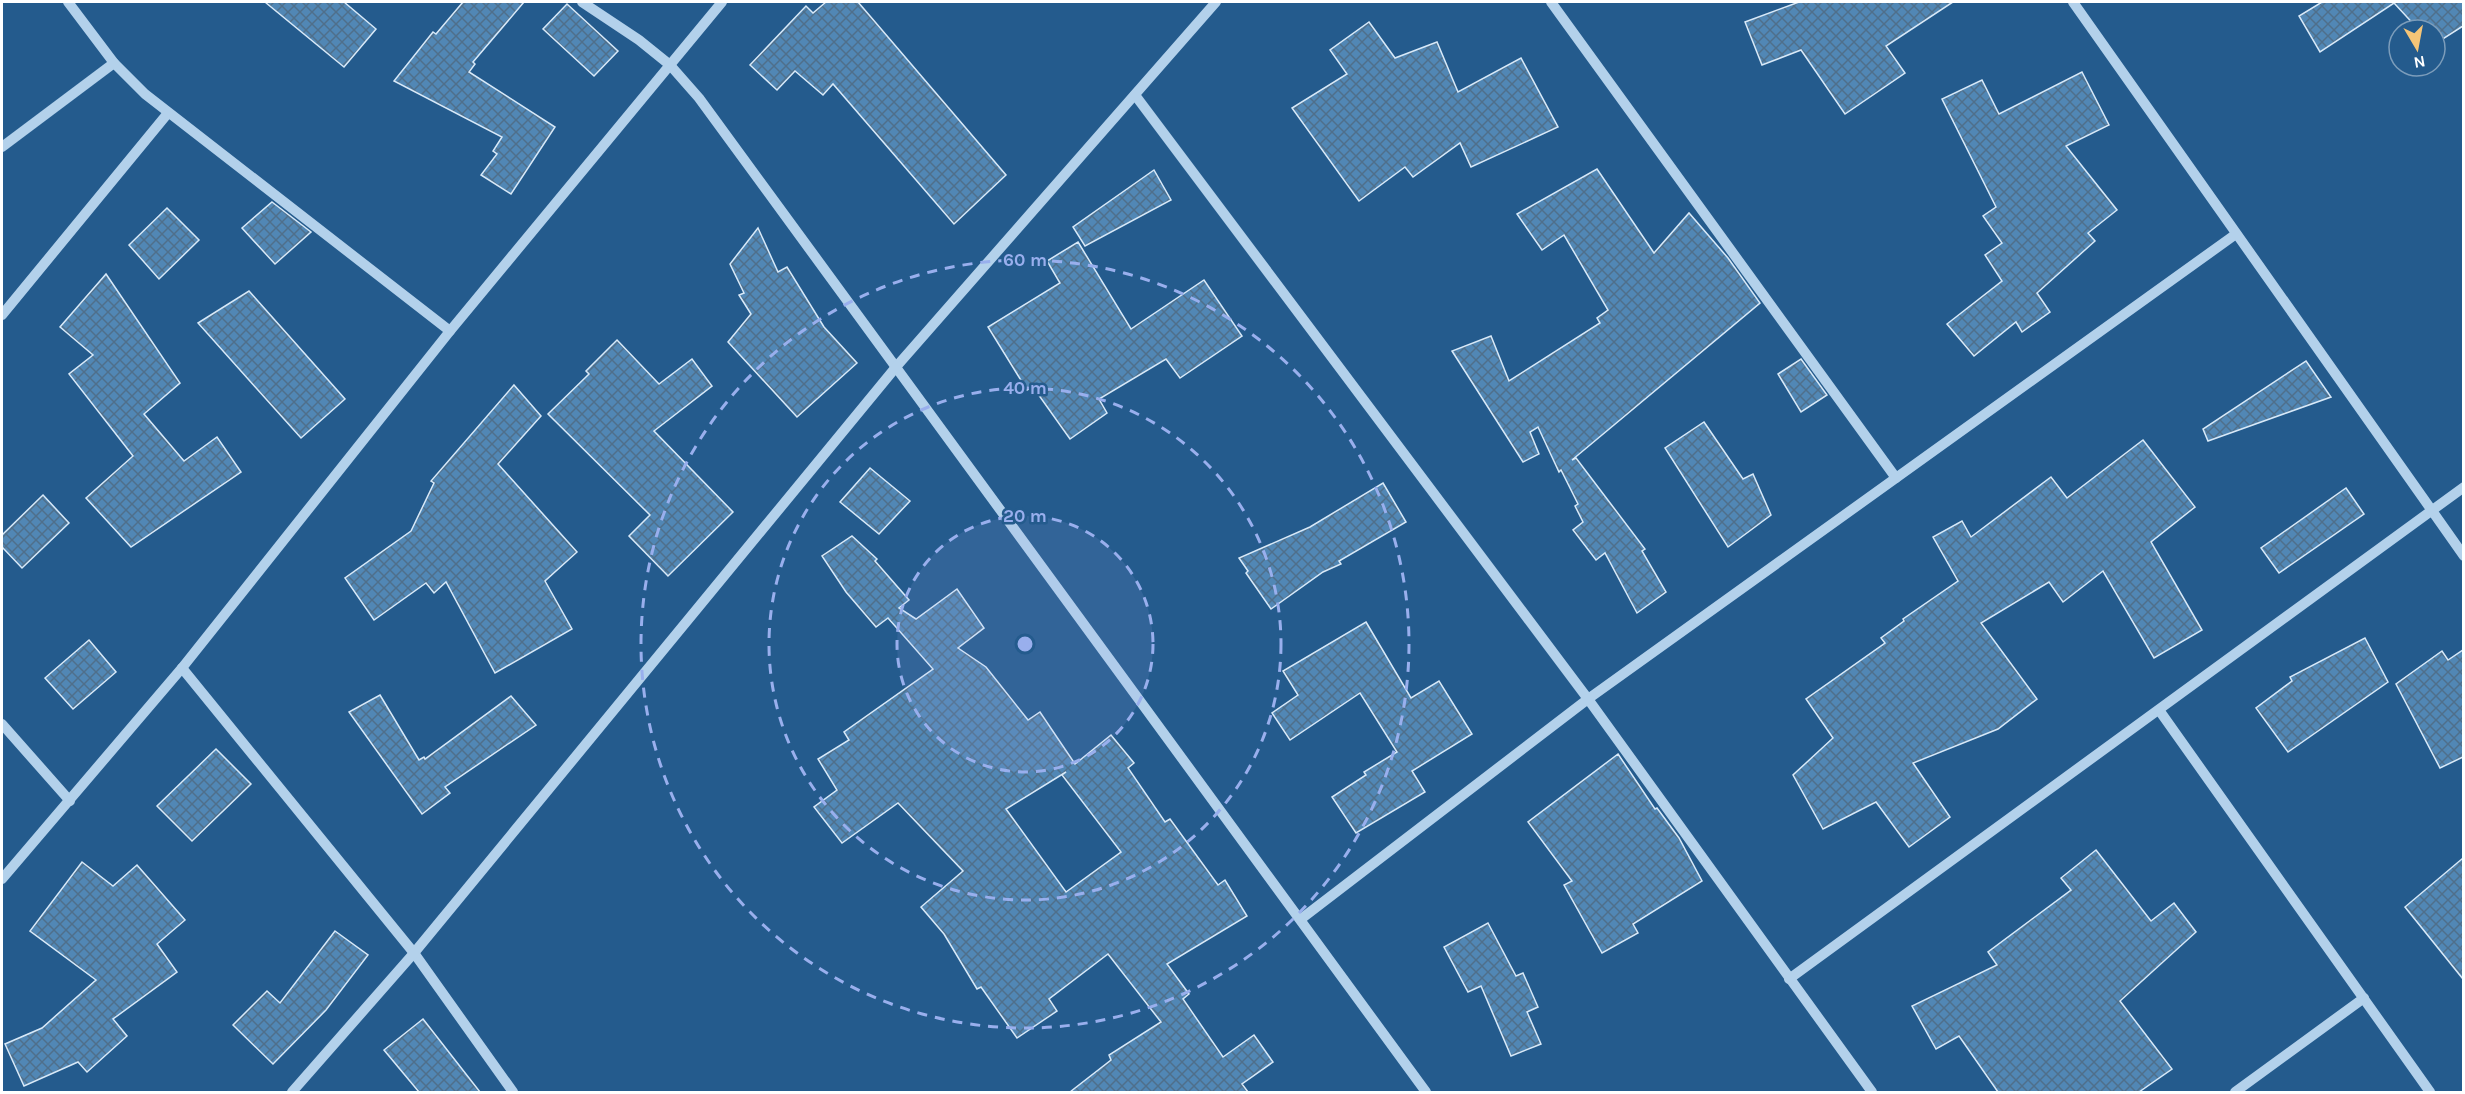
<svg xmlns="http://www.w3.org/2000/svg" width="2465" height="1094" font-family="Karla,sans-serif">
<style>
.building{fill:url(#building-cross-hatch);stroke:#d8e9f8;stroke-width:1.5;fill-rule:evenodd}
.lines{fill:none;stroke-linecap:round;stroke-linejoin:round}
.minor{stroke:#b3d1eb;stroke-width:10}
.ring{fill:none;stroke:#99afed;stroke-width:3;stroke-dasharray:10 8}
.centre{fill:#99afed;stroke:#245b8d;stroke-width:3}
.ring-label{font-size:18px;text-anchor:middle;font-weight:bold;fill:#99afed;stroke:#245b8d;stroke-width:5;stroke-linejoin:round;paint-order:stroke}
</style>
<defs>
<pattern id="building-cross-hatch" width="8" height="8" patternUnits="userSpaceOnUse" patternTransform="scale(1.5)"><rect width="8" height="8" fill="#5187b5"/><path d="M0 0l8 8M0 8l8-8" fill="none" stroke="#4f6f8b"/></pattern>
</defs>
<rect width="100%" height="100%" fill="#245b8d"/>
<!-- building -->
<g class="building">
<path d="M265,2H344L376,29L344,67Z"/>
<path d="M463,2H524L473,62L475,64L469,72L555,127L511,194L481,175L497,154L493,151L502,137L394,81L433,32L436,34Z"/>
<path d="M826,2H858L1006,175L954,224L833,84L823,95L795,71L777,90L750,65L806,6L813,13Z"/>
<path d="M1799,2H1953L1886,46L1905,73L1845,114L1801,50L1762,65L1745,22Z"/>
<path d="M2322,2H2463V26L2435,44V30H2419L2394,3L2320,52L2299,16Z"/>
<path d="M567,4L618,51L594,76L543,29Z"/>
<path d="M1369,22L1395,58L1437,42L1458,92L1521,58L1558,127L1471,167L1460,143L1413,177L1405,167L1359,201L1292,108L1347,74L1330,50Z"/>
<path d="M2082,72L2109,125L2066,146L2117,210L2088,233L2095,241L2037,293L2050,312L2022,332L2016,322L1974,356L1947,324L2002,281L1985,255L2002,243L1983,216L1996,207L1942,99L1982,80L1999,114Z"/>
<path d="M1597,169L1654,253L1689,213L1728,258L1760,303L1572,460L1576,458L1645,549L1642,551L1666,592L1637,613L1605,553L1596,560L1573,530L1583,522L1575,506L1578,504L1561,470L1559,472L1538,427L1530,432L1539,454L1523,462L1452,351L1491,336L1509,381L1600,323L1597,318L1608,310L1564,235L1542,250L1517,214Z"/>
<path d="M1154,170L1171,200L1085,246L1073,227Z"/>
<path d="M272,202L311,232L275,264L242,228Z"/>
<path d="M167,208L199,240L159,279L129,245Z"/>
<path d="M758,228L778,272L787,267L824,327L857,363L797,417L728,342L751,314L739,295L744,293L730,264Z"/>
<path d="M1078,242L1131,329L1204,280L1242,336L1180,378L1166,359L1099,399L1107,413L1070,439L1033,387L1027,390L988,327L1060,283L1047,261Z"/>
<path d="M106,274L180,383L144,414L184,461L217,437L241,472L131,547L86,498L133,456L69,374L93,355L60,327Z"/>
<path d="M249,291L345,399L301,438L198,323Z"/>
<path d="M617,340L659,384L692,359L712,386L654,431L733,512L668,576L629,536L650,515L548,414L589,374L586,371Z"/>
<path d="M1801,359L1827,395L1801,412L1778,374Z"/>
<path d="M2306,361L2331,397L2208,441L2203,429Z"/>
<path d="M514,385L541,416L498,464L577,552L545,581L572,629L495,673L446,582L434,593L426,583L374,620L345,578L411,531L434,483L431,481Z"/>
<path d="M1704,422L1743,479L1753,474L1771,515L1728,547L1665,448Z"/>
<path d="M2143,440L2195,507L2151,542L2202,630L2154,658L2103,571L2063,602L2049,582L1981,623L2037,699L1998,729L1913,763L1950,817L1909,847L1876,802L1823,829L1793,775L1833,738L1806,699L1885,643L1881,638L1904,621L1903,619L1958,581L1933,537L1962,521L1971,537L2051,477L2067,498Z"/>
<path d="M870,468L910,501L879,534L840,502Z"/>
<path d="M1383,483L1406,522L1339,561L1341,564L1323,572L1271,609L1246,573L1248,571L1239,558L1310,527Z"/>
<path d="M2346,488L2364,514L2279,573L2261,548Z"/>
<path d="M43,495L69,523L22,568L2,547V535Z"/>
<path d="M852,536L877,559L875,561L909,600L899,608L916,619L957,589L984,628L958,648L986,667L1028,720L1040,712L1075,764L1111,735L1134,763L1128,768L1165,822L1170,819L1218,885L1225,880L1247,916L1167,964L1189,994L1183,999L1223,1057L1254,1035L1273,1062L1242,1084L1248,1092H1070L1111,1060L1109,1055L1161,1022L1108,954L1049,999L1057,1011L1017,1038L981,987L977,989L944,934L921,907L963,871L898,803L842,843L814,807L837,790L818,759L849,740L844,732L933,669L888,618L876,627L846,592L822,556ZM1066,772L1062,775L1121,852L1066,892L1006,809Z"/>
<path d="M1366,622L1411,698L1439,681L1472,734L1412,771L1425,792L1356,833L1332,797L1366,775L1364,772L1397,752L1360,693L1290,740L1272,713L1298,695L1283,671Z"/>
<path d="M2365,638L2388,682L2288,752L2256,708L2292,681L2290,677Z"/>
<path d="M89,640L116,672L73,709L45,678Z"/>
<path d="M2463,650V757L2440,768L2396,684L2442,651L2448,660Z"/>
<path d="M380,695L419,760L424,757L425,759L511,696L536,725L445,787L450,793L422,814L349,712Z"/>
<path d="M216,749L251,784L192,841L157,806Z"/>
<path d="M1618,754L1655,809L1657,808L1679,838L1702,881L1633,924L1638,933L1602,953L1564,885L1572,881L1528,822Z"/>
<path d="M2096,850L2151,921L2174,903L2196,932L2120,1001L2172,1069L2139,1092H1998L1959,1036L1936,1049L1912,1006L1997,965L1988,952L2071,890L2061,878Z"/>
<path d="M2463,858V979L2405,907Z"/>
<path d="M82,862L113,886L137,865L185,920L157,944L177,972L113,1019L127,1036L87,1072L78,1062L24,1086L5,1044L42,1028L96,980L30,931Z"/>
<path d="M1488,923L1516,976L1523,973L1538,1007L1527,1012L1541,1044L1511,1056L1481,986L1468,992L1444,947Z"/>
<path d="M335,931L368,955L326,1010L273,1064L233,1025L267,991L280,1003Z"/>
<path d="M423,1019L480,1092H419L384,1050Z"/>
</g>
<g class="lines">
<!-- minor -->
<g class="minor">
<path d="M68,2L114,63L145,94L450,331"/>
<path d="M582,2L639,40L670,65L699,98L1426,1092"/>
<path d="M1551,2L1896,478"/>
<path d="M2073,2L2464,556"/>
<path d="M1135,95L1588,699L1872,1092"/>
<path d="M2,147L114,63"/>
<path d="M2,315L168,113"/>
<path d="M182,668L414,953L513,1092"/>
<path d="M2159,710L2430,1092"/>
<path d="M2,724L70,801"/>
<path d="M2,879L182,668L450,331L722,2"/>
<path d="M1301,919L1588,699L2236,234"/>
<path d="M1789,979L2464,487"/>
<path d="M292,1092L414,953L896,367L1216,2"/>
<path d="M2235,1092L2364,998"/>
</g>
</g>
<!-- distance rings -->
<circle cx="1025" cy="644" r="128" fill="#99afed" fill-opacity=".12"/>
<g class="ring">
<circle cx="1025" cy="644" r="128"/>
<circle cx="1025" cy="644" r="256"/>
<circle cx="1025" cy="644" r="384"/>
</g>
<circle cx="1025" cy="644" r="9" class="centre"/>
<g class="ring-label">
<text x="1025" y="266">60 m</text>
<text x="1025" y="394">40 m</text>
<text x="1025" y="522">20 m</text>
</g>
<!-- border -->
<rect width="2465" height="1094" fill="none" stroke="#ffffff" stroke-width="6"/>
<!-- north arrow -->
<g transform="translate(2417 48) rotate(170)"><circle r="28" fill="#245b8d" stroke="#7c9dbb" stroke-width="1.5"/>
<path d="M0-4.5L10 22L0 15L-10 22Z" fill="#f5c577"/>
<text y="-9" font-size="16" font-weight="bold" text-anchor="middle" fill="#ffffff">N</text>
</g>
</svg>
